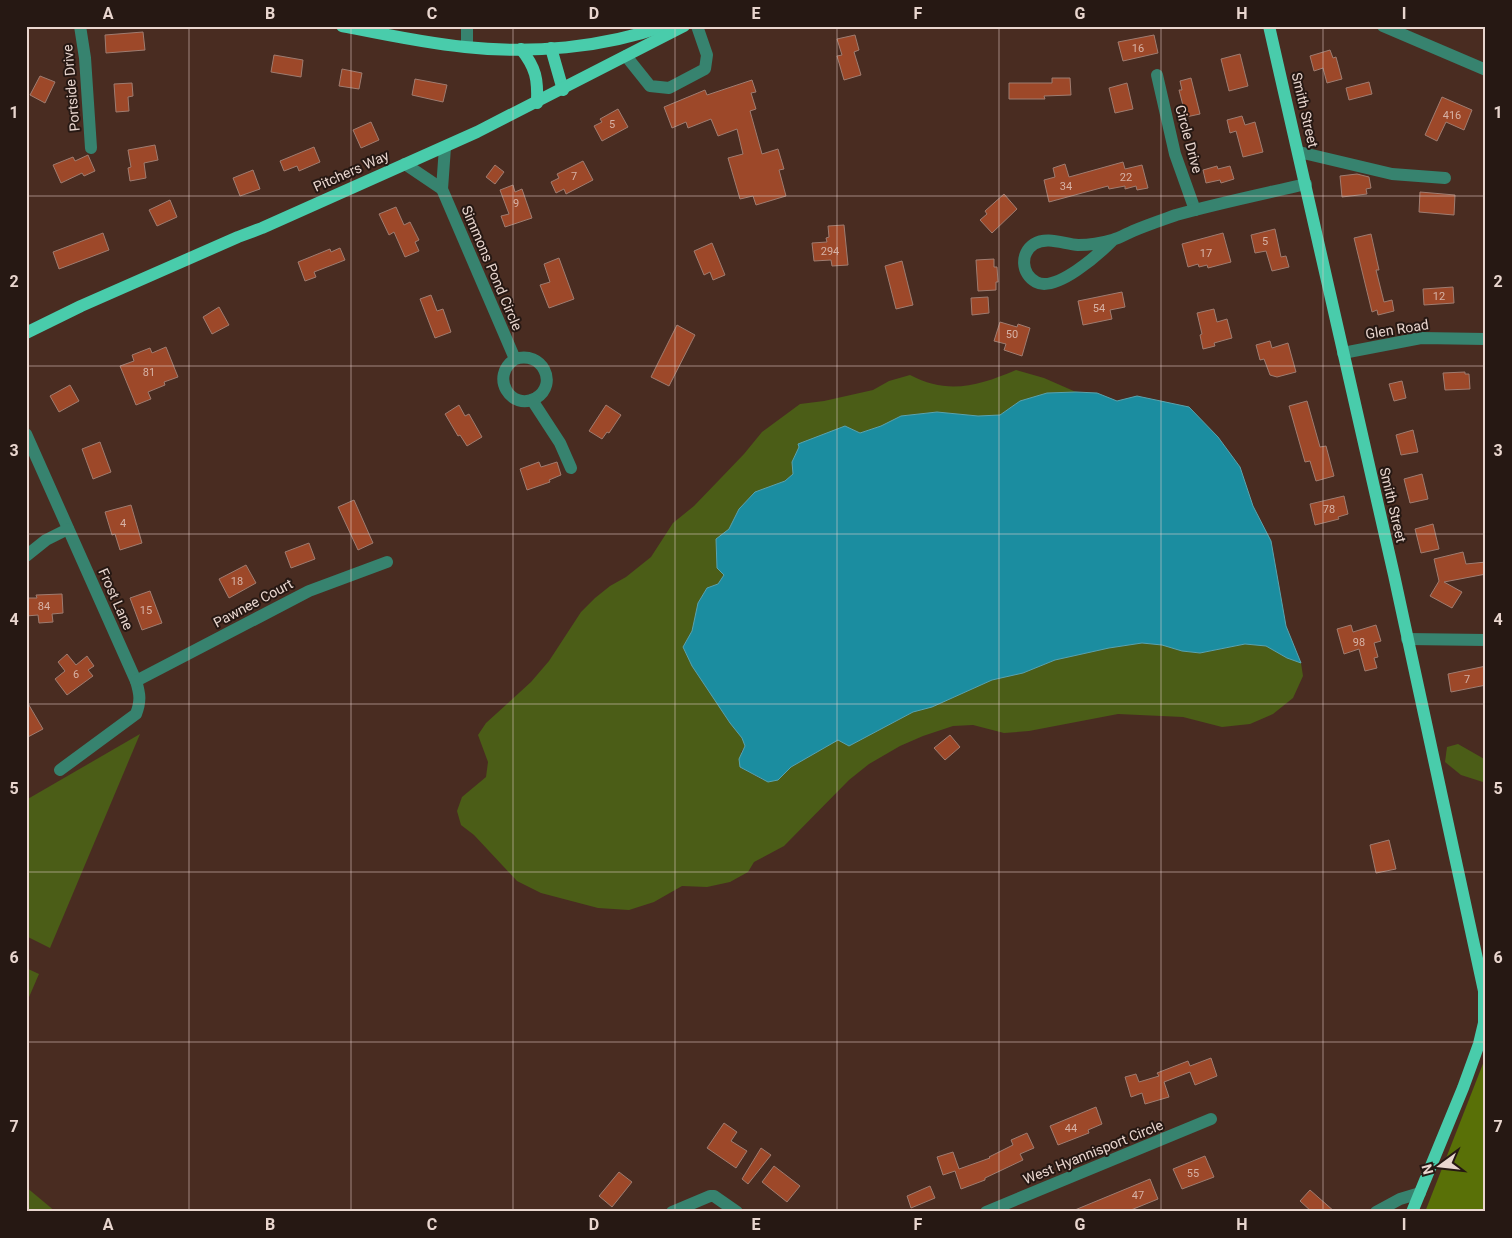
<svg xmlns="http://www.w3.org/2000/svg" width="1512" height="1238" font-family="Roboto,sans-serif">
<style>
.green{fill:#4b5d17}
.forest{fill:#597007}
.water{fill:#1b8da0;stroke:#59a3ae}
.building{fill:#9d4829;stroke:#9f7c70}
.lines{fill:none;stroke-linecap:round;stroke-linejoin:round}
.minor{stroke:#37836f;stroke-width:12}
.major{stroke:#49ccab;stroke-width:12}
.grid{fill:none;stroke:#e9d6cf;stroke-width:1;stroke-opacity:0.55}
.labels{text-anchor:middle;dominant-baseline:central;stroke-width:4;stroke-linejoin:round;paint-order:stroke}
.number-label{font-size:11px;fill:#d6b2a6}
.street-label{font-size:14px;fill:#e9d6cf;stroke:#261813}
.neatline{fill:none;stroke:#e9d6cf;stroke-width:2}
.grid-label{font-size:16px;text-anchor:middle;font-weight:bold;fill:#e9d6cf}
</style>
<rect width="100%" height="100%" fill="#492c21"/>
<!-- green -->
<g class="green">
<path d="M1016,370L1044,378L1076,392L1047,393L1020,401L1000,415L978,416L937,412L901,416L881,426L860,433L845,426L799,444V447L792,462L793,474L785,481L755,492L739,509L729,529L716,539L717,568L724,575L718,584L707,588L698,603L692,631L683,647L692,666L730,723L742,738L745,746L741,752L740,767L763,780H778L791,767L838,740L849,746L913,712L932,707L992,680L1023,673L1055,660L1109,648L1142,643L1162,645L1182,651L1200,653L1245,644L1266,646L1287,658L1301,663L1303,676L1293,698L1273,714L1250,724L1222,727L1183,717L1118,714L1029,731L1004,733L973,725L953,726L923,736L900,746L869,764L849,780L784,846L754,862L748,872L730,882L707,887L682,886L654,902L629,910L598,908L541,893L517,881L474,835L461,825L457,811L462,797L486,777L488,762L478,735L486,723L531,682L549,661L581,612L595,598L610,586L626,577L651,557L673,523L694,506L720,479L744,454L762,432L800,404L824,401L873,390L889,381L910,375C948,395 978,386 1016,370Z"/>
<path d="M140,734L50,948L26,936V800Z"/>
<path d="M1458,744L1486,760V783L1461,775L1445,762L1447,747Z"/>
<path d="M26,968L39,974L26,1004Z"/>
<path d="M26,1187L56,1212H26Z"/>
</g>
<!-- forest -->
<path class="forest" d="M1486,1056V1212H1425Z"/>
<!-- water -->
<path class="water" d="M1076,392L1097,393L1117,401L1137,396L1189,407L1218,437L1240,467L1253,506L1271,541L1286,626L1301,663L1287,658L1266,646L1245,644L1200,653L1182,651L1162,645L1142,643L1109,648L1055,660L1023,673L992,680L932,707L913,712L849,746L838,740L791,767L778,780L768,782L740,767L739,759L745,746L742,738L730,723L692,666L683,647L692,631L698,603L707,588L718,584L724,575L717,568L716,539L729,529L739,509L755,492L785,481L793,474L792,462L799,447L798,444L845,426L860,433L881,426L901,416L937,412L978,416L1000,415L1020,401L1047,393Z"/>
<!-- building -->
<g class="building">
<path d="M143,32L145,50L106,53L105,35Z"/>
<path d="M855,35L859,50L854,52L861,75L844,80L837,56L842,55L837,39Z"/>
<path d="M1154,35L1158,53L1123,61L1118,42Z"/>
<path d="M1330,50L1333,58L1336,57L1342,79L1327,83L1323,68L1314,71L1310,56Z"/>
<path d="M1240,54L1248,86L1229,91L1221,59Z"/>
<path d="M274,55L303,60L301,77L271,72Z"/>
<path d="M342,69L362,73L359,89L339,86Z"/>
<path d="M40,76L55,82L45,103L30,95Z"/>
<path d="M1052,78H1070L1071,95L1044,96L1045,99H1009V83H1052Z"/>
<path d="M1191,78L1200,114L1186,117L1179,90H1182L1180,81Z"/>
<path d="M415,79L447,85L443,102L412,95Z"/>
<path d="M752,80L756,92L751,93L756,109L750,111L762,154L778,149L784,169L779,170L786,196L756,205L753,196L740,199L728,158L743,154L737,129L718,136L711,119L688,128L686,122L672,128L664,107L705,90L707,95Z"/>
<path d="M1369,82L1372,94L1349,100L1346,88Z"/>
<path d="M132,83L133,96L128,97L129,111L116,112L114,84Z"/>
<path d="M1127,83L1133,109L1115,113L1109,88Z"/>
<path d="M1442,97L1472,110L1464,130L1446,122L1437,141L1425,135Z"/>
<path d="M618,109L628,127L602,141L594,126L602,122L600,119Z"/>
<path d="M1242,116L1245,125L1255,122L1263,152L1243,157L1236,131L1230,133L1227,120Z"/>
<path d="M371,122L379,140L361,148L353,130Z"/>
<path d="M155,145L158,160L144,163L146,178L130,181L128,168L131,167L128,150Z"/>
<path d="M314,147L320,162L299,171L297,166L284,171L280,161Z"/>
<path d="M88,155L95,171L84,176L82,173L61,183L53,165L73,157L75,161Z"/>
<path d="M583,161L593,180L566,194L564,189L556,193L551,182L559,178L557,174Z"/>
<path d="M1123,162L1125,169L1142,165L1148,188L1137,190L1136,186L1125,189V186L1109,189L1108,186L1049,202L1044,180L1055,177L1053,168L1065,164L1069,177Z"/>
<path d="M495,165L504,172L495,184L486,177Z"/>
<path d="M1217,166L1218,169L1230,166L1234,179L1221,183L1220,180L1206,183L1203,170Z"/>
<path d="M253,170L260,189L240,196L233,178Z"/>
<path d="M1357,174L1369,177L1371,188L1366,189L1367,194L1342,197L1340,176Z"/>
<path d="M513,185L515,192L522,189L532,218L505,227L501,216L509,214L500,190Z"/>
<path d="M1420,192L1455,195L1454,215L1419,212Z"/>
<path d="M1004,194L1017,209L992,233L980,220L987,214L985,211Z"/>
<path d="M170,200L177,217L157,226L149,210Z"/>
<path d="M396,207L404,225L410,222L419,240L415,242L419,251L405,257L394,232L389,235L379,214Z"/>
<path d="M844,225L848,265L832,266L831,260L814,261L812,243L827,242L826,238L829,237L828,226Z"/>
<path d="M1275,229L1281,257L1286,256L1289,267L1272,271L1266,251L1255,253L1251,235Z"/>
<path d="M103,233L109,250L59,269L53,252Z"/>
<path d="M1223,233L1231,262L1208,268L1207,265L1199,267L1198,264L1188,267L1182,244Z"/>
<path d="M1371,234L1379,270H1376L1384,302L1392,300L1394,311L1378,315L1377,310L1372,312L1354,238Z"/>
<path d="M712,243L725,275L713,280L710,272L704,275L694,251Z"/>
<path d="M340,248L345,260L314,272L316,277L305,281L298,262L330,249L331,252Z"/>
<path d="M559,258L574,299L549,308L540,285L550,282L544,264Z"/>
<path d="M994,259V267H997L998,282H996V290L978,291L976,260Z"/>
<path d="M902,261L913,305L896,309L885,266Z"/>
<path d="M1453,287L1454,303L1424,305L1423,289Z"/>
<path d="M1122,292L1125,307L1110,310L1112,319L1083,325L1078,301Z"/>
<path d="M431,295L437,311L443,309L451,332L435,338L420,299Z"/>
<path d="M988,297L989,313L972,315L971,298Z"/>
<path d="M219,307L229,325L212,334L203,317Z"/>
<path d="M1214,309L1217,322L1227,319L1232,338L1214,343L1215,346L1203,349L1200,335L1202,334L1197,313Z"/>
<path d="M1000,322L1017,327L1018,324L1030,328L1022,356L1004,350L1006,344L994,341Z"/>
<path d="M677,325L695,335L669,386L651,377Z"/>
<path d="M1270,341L1272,348L1288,343L1296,372L1277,377L1270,375L1264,359L1260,360L1256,345Z"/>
<path d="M166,347L178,377L164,382L165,385L148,392L151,399L136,405L120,366L134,361L132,355L150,348L152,353Z"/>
<path d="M1465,372V374H1469L1470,389L1445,390L1443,373Z"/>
<path d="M1402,381L1406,398L1394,401L1389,384Z"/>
<path d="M70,385L79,401L59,412L50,396Z"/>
<path d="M1307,401L1320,447L1326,446L1334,476L1316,481L1310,461L1305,462L1289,406Z"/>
<path d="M459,405L465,416L469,414L482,437L467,446L460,435L458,436L445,414Z"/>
<path d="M606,405L621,415L609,433L607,432L602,439L589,431Z"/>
<path d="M1413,430L1418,452L1401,455L1396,435Z"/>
<path d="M100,442L111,472L93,479L82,449Z"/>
<path d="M539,462L541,467L557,462L561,475L549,480L550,482L527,490L520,469Z"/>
<path d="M1422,474L1428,499L1410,503L1404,479Z"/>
<path d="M1344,496L1348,514L1338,517L1339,519L1315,525L1310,504Z"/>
<path d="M354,500L373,543L358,550L338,507Z"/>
<path d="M131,505L142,543L120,550L115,534L112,535L105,512Z"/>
<path d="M1433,524L1439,549L1421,553L1415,529Z"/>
<path d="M309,543L315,559L291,568L285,552Z"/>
<path d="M1463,552L1466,564L1486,562V574L1444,582L1462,592L1452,608L1430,596L1439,581L1434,559Z"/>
<path d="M246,565L256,583L229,598L219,579Z"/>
<path d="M150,591L162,623L142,630L130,598Z"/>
<path d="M62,594L63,613L52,614L53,622L39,623L38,615L26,616V598H37L36,595Z"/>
<path d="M1351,625L1353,632L1376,625L1381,641L1374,643L1378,657L1374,658L1377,668L1365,671L1359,649L1344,654L1337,629Z"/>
<path d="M67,654L76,665L87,656L94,666L88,670L93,676L67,695L55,679L65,671L58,662Z"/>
<path d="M1486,666V685L1451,692L1448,674Z"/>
<path d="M26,700L43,729L26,738Z"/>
<path d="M950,735L960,747L945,760L934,748Z"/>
<path d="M1389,840L1396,869L1376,873L1370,845Z"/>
<path d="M1211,1058L1217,1076L1195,1085L1190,1072L1164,1082L1169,1097L1145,1104L1142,1093L1131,1097L1125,1077L1136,1074L1139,1082L1159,1076L1157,1073L1188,1061L1190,1066Z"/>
<path d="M1096,1107L1102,1124L1088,1130L1089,1133L1058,1145L1050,1126Z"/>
<path d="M724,1123L737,1132L731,1141L747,1151L736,1168L707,1148Z"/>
<path d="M1027,1133L1034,1148L1020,1154L1023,1160L985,1178V1180L961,1189L955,1171L943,1175L937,1157L953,1152L959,1169L990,1158L989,1157L1013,1145L1011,1140Z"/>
<path d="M761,1148L771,1155L748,1184L742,1179Z"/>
<path d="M1205,1156L1214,1177L1182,1189L1173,1169Z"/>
<path d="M774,1166L800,1186L787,1202L762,1182Z"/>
<path d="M619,1172L632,1182L612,1207L599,1196Z"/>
<path d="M1150,1179L1158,1199L1126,1212H1070Z"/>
<path d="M930,1186L935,1198L911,1208L907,1196Z"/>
<path d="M1310,1190L1335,1212H1312L1300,1201Z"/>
</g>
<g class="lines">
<!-- minor -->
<g class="minor">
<path d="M80,26L85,58L91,148"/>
<path d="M1383,26L1486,70"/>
<path d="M467,47V26"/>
<path d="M626,56L650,86L669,88L705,69L707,55L697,26"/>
<path d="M1157,75L1175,154L1195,210"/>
<path d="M445,147L442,189L515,359C542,350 559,384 536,398C511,412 489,376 515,359"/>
<path d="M1299,152L1392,174L1445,178"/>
<path d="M405,164L442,189"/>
<path d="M1113,240C1099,254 1056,293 1036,282C1021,274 1020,253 1034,244C1047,236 1064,244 1078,245C1089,245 1102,243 1112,240C1120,238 1126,234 1133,231C1147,225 1162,220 1176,215C1219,203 1263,194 1306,184"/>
<path d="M1343,353L1421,338L1486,339"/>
<path d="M532,400L560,443L571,468"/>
<path d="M26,434L136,681C140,694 141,701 136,714L60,770"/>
<path d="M26,556L46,540L68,529"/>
<path d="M1407,639L1486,640"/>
<path d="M136,681L309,591L387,562"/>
<path d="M672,1212L710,1196H714L737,1212"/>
<path d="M986,1212L1211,1119"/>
<path d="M1376,1212L1400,1199L1420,1193"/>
</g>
<!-- major -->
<g class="major">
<path d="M342,26C382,34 424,43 465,47C531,54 602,48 664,26"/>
<path d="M1269,26L1394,575L1484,991V1023L1479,1044L1463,1088L1412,1212"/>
<path d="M551,48L563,90"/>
<path d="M521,49C536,68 538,79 537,103"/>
<path d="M26,333L81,306L238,237L262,228L477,132L684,26"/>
</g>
</g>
<!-- grid -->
<path class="grid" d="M189,26V1212M351,26V1212M513,26V1212M675,26V1212M837,26V1212M999,26V1212M1161,26V1212M1323,26V1212M26,196H1486M26,366H1486M26,534H1486M26,704H1486M26,872H1486M26,1042H1486"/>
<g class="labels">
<!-- number labels -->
<g class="number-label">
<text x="1138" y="48">16</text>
<text x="1452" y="115">416</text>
<text x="612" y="124">5</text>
<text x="574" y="176">7</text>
<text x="1126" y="177">22</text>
<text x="1066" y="186">34</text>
<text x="516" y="203">9</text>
<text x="1265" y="241">5</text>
<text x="830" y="251">294</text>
<text x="1206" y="253">17</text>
<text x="1439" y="296">12</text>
<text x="1099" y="308">54</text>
<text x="1012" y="334">50</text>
<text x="149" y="372">81</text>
<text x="1329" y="509">78</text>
<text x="123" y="523">4</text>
<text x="237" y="581">18</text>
<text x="44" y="606">84</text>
<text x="146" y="610">15</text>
<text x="1359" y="642">98</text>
<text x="76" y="674">6</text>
<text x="1467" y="679">7</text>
<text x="1071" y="1128">44</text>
<text x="1193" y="1173">55</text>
<text x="1138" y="1195">47</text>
</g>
<!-- street labels -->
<g class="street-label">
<text transform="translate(71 88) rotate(-95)">Portside Drive</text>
<text transform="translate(1305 110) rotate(77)">Smith Street</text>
<text transform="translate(1189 139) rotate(75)">Circle Drive</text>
<text transform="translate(351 171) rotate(-24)">Pitchers Way</text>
<text transform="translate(492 268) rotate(67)">Simmons Pond Circle</text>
<text transform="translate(1397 329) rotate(-9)">Glen Road</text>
<text transform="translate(1393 505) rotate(77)">Smith Street</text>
<text transform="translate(116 599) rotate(66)">Frost Lane</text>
<text transform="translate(253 603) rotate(-28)">Pawnee Court</text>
<text transform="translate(1093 1152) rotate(-22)">West Hyannisport Circle</text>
</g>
</g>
<!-- border -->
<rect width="1512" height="1238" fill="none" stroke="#261813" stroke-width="55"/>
<!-- north arrow -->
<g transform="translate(1440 1166) rotate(255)" stroke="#261813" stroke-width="4" paint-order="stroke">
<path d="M0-4L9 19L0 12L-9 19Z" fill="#e9d6cf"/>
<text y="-8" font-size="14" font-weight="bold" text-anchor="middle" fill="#e9d6cf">N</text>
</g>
<rect x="28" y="28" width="1456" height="1182" class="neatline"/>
<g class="grid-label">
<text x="108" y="19">A</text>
<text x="270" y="19">B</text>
<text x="432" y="19">C</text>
<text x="594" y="19">D</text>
<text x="756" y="19">E</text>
<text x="918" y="19">F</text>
<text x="1080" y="19">G</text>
<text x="1242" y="19">H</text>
<text x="1404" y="19">I</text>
<text x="14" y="118">1</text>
<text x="1498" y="118">1</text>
<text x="14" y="287">2</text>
<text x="1498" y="287">2</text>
<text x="14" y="456">3</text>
<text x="1498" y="456">3</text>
<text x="14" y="625">4</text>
<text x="1498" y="625">4</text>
<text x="14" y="794">5</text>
<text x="1498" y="794">5</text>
<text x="14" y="963">6</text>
<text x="1498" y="963">6</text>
<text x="14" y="1132">7</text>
<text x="1498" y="1132">7</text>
<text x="108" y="1230">A</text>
<text x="270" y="1230">B</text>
<text x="432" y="1230">C</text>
<text x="594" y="1230">D</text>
<text x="756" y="1230">E</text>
<text x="918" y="1230">F</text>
<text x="1080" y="1230">G</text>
<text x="1242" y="1230">H</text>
<text x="1404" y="1230">I</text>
</g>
</svg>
